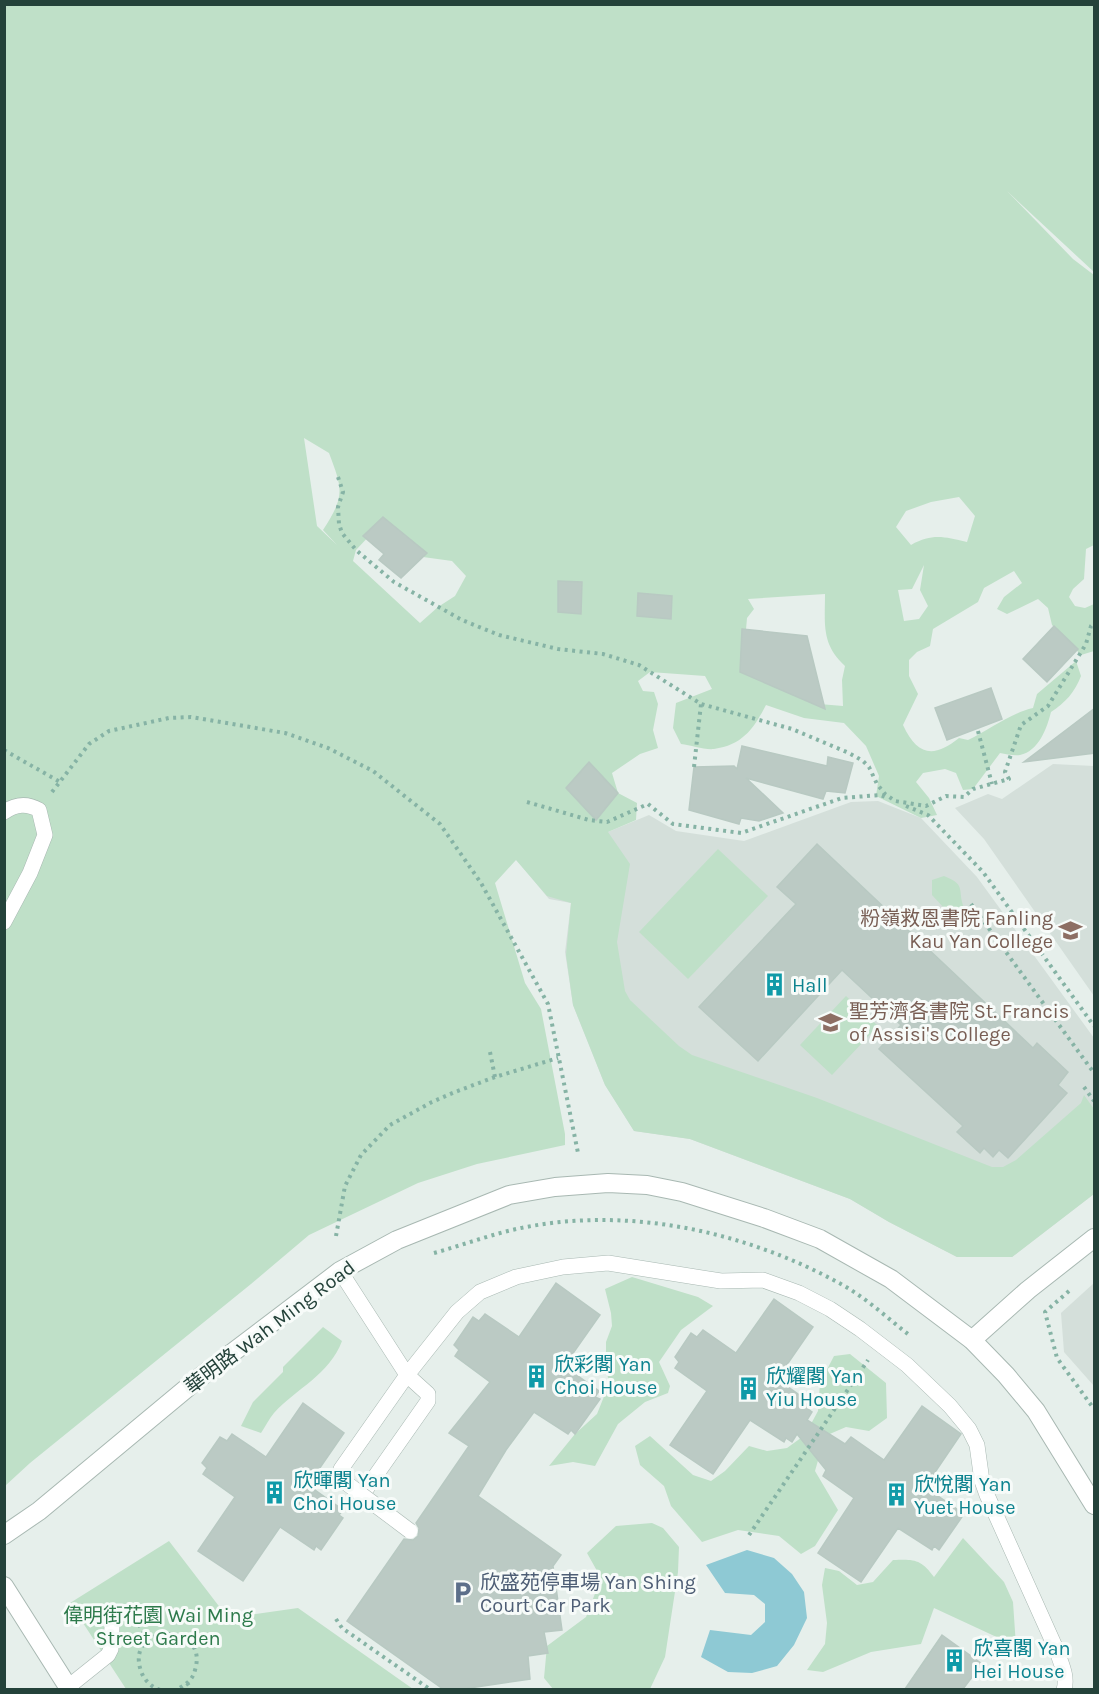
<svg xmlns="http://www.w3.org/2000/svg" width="1099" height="1694" font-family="Karla,'Noto Sans TC',sans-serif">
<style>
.built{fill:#d4dfda}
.green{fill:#bfe0c8;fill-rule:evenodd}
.water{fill:#8ec9d4}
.building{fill:#bbcac4;stroke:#b8c9c2;stroke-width:1.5}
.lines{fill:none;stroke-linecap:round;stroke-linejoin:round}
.service-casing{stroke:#a8b8b2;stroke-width:16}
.minor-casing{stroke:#a8b8b2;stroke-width:20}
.tertiary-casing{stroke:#a8b8b2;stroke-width:20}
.path{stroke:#86b3a5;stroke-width:4;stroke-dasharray:3 4.5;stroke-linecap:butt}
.service{stroke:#fff;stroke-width:15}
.minor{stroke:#fff;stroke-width:18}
.tertiary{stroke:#fff;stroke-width:18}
.service-bridge-casing{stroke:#a8b8b2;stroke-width:16;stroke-linecap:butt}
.service-bridge{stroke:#fff;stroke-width:15}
.labels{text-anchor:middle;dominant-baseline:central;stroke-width:6;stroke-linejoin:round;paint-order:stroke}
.education-label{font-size:20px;fill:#785e54;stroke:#f7fbf9;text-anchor:end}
.culture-label{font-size:20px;fill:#0d838f;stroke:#f7fbf9;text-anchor:start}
.street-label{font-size:20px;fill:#24423a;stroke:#f7fbf9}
.service-label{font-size:20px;fill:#4e5e75;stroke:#f7fbf9;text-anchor:start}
.park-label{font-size:20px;fill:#2d7a4b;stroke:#f7fbf9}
</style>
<rect width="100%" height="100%" fill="#e6efeb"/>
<!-- built -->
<g class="built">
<path d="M1053,764L1094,766V996L984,839L955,808L988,794L1002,799Z"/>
<path d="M878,801L921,818L977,877L1094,1038V1194L1012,1257H957L889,1222L850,1199L690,1139L634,1131L605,1085L573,1005L565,952L571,903L549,899L489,827L534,812L608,832L649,815L676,831L744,841L851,802Z"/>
<path d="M1094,1283V1386L1064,1352L1061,1313Z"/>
</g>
<!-- green -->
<g class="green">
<path d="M4,5H1094V272L1007,191L1073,259L1094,275V545L1086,549L1084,579L1073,589L1069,597L1075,606L1085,608L1094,604V651L1081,655L1052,625L1048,608L1038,599L1007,614L997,609L1004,597L1022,583L1014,571L984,588L978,602L933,629L930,646L917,652L909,660V676L918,694L903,725C917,755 933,759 959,738L968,740C989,730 1011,713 1033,708L1037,694L1076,661L1081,676C1075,692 1065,703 1051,712C1047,728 1039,751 1020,755C1014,756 1006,754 1000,753L973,789L963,790L956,773L945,769L923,773L916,782L929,798L937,815L921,818L876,796L879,776L866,746L844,723L804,718L766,705C754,728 743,745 714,749C704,750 691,745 681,744L673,728L676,703L712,689L705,676L650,672L638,681L643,691L654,692L658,704L653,730L658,748L640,754L612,773L618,793L637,803L636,820L608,832L630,864L617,942L625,991L630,1000L679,1046L692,1055L817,1098L992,1167H1003L1016,1160L1081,1103L1084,1095L1094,1109V1194L1012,1257H957L889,1222L850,1199L690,1139L634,1131L605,1085L573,1005L566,955L571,903L547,896L516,860L495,883L525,983L541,1009L565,1134V1145L477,1164L418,1183L309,1235L251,1284L30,1463L5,1486ZM304,438L329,453C343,490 345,496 323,530L337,545L317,526ZM959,497L975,516L967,542C944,537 933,533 911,545L896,527L906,511L931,502ZM393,532L423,557L452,561L466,576L455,596L438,607L420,623L353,561L356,550L371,534ZM924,565L920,590L928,606L919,619L904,621L898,590L912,589ZM825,594C825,624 821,644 845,666L842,680L843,706L819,704L745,641L747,618L754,609L748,599Z"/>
<path d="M718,849L768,896L688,979L639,932Z"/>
<path d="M944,876C967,885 957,890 964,908H944L932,895V880Z"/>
<path d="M846,996L878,1026L832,1075L800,1045Z"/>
<path d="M632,1277L698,1297L713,1306L681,1330L659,1362L670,1386L668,1393L645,1402L618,1424L595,1466L573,1462L549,1466L575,1434L597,1414L609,1384L606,1366V1342L612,1326L611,1313L605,1289Z"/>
<path d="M323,1327L342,1341C330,1374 296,1389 274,1413C269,1419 265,1427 261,1433L241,1426L253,1402L283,1372V1367Z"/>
<path d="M850,1354L886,1383L887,1418L869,1431L846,1427L825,1436L815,1471L838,1510L815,1546L801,1554L779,1536L738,1530L702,1542L671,1506L664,1486L640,1465L635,1446L650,1436L693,1475L711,1481L725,1471L749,1446L767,1451L787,1448L805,1435L818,1411L820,1383L834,1356Z"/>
<path d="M652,1523L663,1528L679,1547L678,1572L665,1657L650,1689H553L544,1678L547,1646L586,1617L601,1578L587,1553L616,1526Z"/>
<path d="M963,1538L1004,1582L1013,1602L1016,1646L934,1608L921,1644L871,1652L823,1672L807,1670L825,1644L827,1623L822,1585L825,1568L839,1571L857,1585L873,1582L893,1560C914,1559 921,1559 934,1577Z"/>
<path d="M169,1541L228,1618L298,1608L413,1689H126L70,1603Z"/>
</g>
<!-- water -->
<path class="water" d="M747,1550L774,1558L792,1574L804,1592L807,1618L794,1645L777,1666L752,1673L728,1672L701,1657L710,1630L751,1635L765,1622V1604L754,1595L725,1593L706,1565Z"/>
<!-- building -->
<g class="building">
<path d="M383,517L427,553L401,578L379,560L384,554L363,536Z"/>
<path d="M558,581L582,582L581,614L558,612Z"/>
<path d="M638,593L672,596L671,619L637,616Z"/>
<path d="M1054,626L1078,649L1047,682L1023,659Z"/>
<path d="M742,629L807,636L825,709L740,672Z"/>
<path d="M991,688L1002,719L947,740L935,708Z"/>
<path d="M1095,708V753L1024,762L1070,727Z"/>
<path d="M742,746L827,766L828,757L853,763L845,793L826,791L823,799L746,778L783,813L759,821L741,818L739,824L689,810L694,767L734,766L737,769Z"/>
<path d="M589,762L618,793L596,820L566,788Z"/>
<path d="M817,844L1033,1048L1037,1043L1068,1072L1058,1085L1067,1093L1008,1158L999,1150L993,1157L984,1148L980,1153L957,1132L963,1126L879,1049L901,1025L842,970L758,1061L699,1007L796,904L777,887Z"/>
<path d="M556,1283L600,1315L564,1366L599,1391L595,1397L600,1399L575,1434L571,1430L568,1434L534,1412L506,1450L478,1496L561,1555L553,1566L562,1630L544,1632L548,1653L528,1656L530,1679L463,1689H443L347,1621L404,1539L413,1540L418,1536L419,1528L416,1523L469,1446L449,1433L490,1382L455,1356L459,1350L454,1345L473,1317L479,1321L485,1314L519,1337Z"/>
<path d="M774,1299L813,1327L777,1379L812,1404L808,1409L812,1412L807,1420L845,1444L851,1437L884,1460L922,1406L961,1434L925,1487L964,1514L939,1550L934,1546L932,1550L898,1528L861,1582L818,1553L854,1498L823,1476L826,1470L797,1434L792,1442L786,1438L784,1442L750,1420L713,1474L670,1445L707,1391L675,1368L679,1362L675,1357L691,1333L697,1337L703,1330L736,1353Z"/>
<path d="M303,1403L344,1433L308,1485L343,1510L339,1515L343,1518L321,1550L316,1546L314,1550L280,1527L243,1581L198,1551L235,1497L203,1474L207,1468L202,1463L220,1437L227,1441L232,1434L266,1457Z"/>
<path d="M942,1635L982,1664L963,1689H905Z"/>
</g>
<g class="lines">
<defs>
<g id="service">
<path d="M4,812C16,804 27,803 39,810L45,835L30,873L4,922"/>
<path d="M340,1271L407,1375L428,1394V1401L362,1495L345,1482L341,1469L407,1375L457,1312L480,1292L516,1277L563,1267L608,1263L721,1281L763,1280L799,1293L830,1309L860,1329L907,1365L950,1406L969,1429L977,1445L982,1481L987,1495L1057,1651C1061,1664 1068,1676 1064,1690"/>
<path d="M68,1687L108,1655L111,1649L112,1626"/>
</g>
<g id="minor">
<path d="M972,1340L1028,1290L1094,1238"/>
<path d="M4,1586L70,1690"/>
</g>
<path id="tertiary" d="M4,1535L39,1511L199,1378L340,1271L397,1240L509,1195L555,1187L608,1183L647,1185L682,1192L764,1218L820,1239L891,1279L972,1340L1006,1375L1036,1411L1094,1505"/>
</defs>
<!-- service casing -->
<use href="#service" class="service-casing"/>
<!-- minor casing -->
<use href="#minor" class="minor-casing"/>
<!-- tertiary casing -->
<use href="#tertiary" class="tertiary-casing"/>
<!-- path -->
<g class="path">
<path d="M338,477L343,492L338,507L339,524L342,533L356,550L394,582L462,620L499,635L558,649L603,654L639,665L701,704L792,729L849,753L863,761L869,767L877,784L885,794L895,801L926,806L946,796L964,797L973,789L1009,779L1005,772L1021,725L1048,706L1086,644L1091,626L1094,623"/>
<path d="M978,731L992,784"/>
<path d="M4,750L60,782"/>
<path d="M694,767L701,704"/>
<path d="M52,792L89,744L109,731L169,718L191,717L285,733L328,748L373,771L440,824L481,883L548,1004L578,1153"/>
<path d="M527,802L589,820L607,822L648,804L673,824L741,833L842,798L880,795L888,798"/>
<path d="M906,806L928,815L983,872L1094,1026"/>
<path d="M971,904L1094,1073"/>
<path d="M490,1052L495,1077"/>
<path d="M1084,1087L1094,1101"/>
<path d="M336,1236L345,1186L361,1155L390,1125L432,1102L455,1092L495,1077L558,1058"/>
<path d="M434,1253C463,1245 492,1234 521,1228C628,1206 744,1231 839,1283C864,1296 886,1317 908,1334"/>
<path d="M1069,1291L1045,1312L1057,1358L1094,1409"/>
<path d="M749,1535L868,1360"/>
<path d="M135,1618L148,1640"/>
<path d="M336,1619L342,1628L431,1690"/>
<path d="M187,1683L192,1690"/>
<path d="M160,1690C151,1687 144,1680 141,1671C124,1623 210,1621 195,1670C193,1680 185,1685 176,1690"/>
</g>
<!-- service -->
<use href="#service" class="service"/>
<!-- minor -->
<use href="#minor" class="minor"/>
<!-- tertiary -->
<use href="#tertiary" class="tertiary"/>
<defs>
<path id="service-bridge" d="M362,1495L410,1531"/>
</defs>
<!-- service-bridge casing -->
<use href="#service-bridge" class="service-bridge-casing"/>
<!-- service-bridge -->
<use href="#service-bridge" class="service-bridge"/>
</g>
<!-- icons -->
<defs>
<symbol id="school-bare" viewBox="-9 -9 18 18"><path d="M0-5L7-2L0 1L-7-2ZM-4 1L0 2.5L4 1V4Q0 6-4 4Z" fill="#8d6e63" stroke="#f7fbf9" stroke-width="2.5" paint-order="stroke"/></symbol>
<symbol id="building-bare" viewBox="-9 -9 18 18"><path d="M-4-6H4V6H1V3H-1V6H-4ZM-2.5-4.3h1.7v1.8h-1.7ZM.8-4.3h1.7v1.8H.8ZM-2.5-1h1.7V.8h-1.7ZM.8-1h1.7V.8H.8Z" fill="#0f9aa8" stroke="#f7fbf9" stroke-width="2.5" paint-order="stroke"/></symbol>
<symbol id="parking-bare" viewBox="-9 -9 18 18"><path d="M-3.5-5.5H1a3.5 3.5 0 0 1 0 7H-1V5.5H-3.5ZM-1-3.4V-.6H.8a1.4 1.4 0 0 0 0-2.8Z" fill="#5c6f8a" stroke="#f7fbf9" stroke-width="2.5" paint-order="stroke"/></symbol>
</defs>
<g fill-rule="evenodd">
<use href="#school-bare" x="1054" y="914" width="33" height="33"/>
<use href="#building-bare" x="758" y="968" width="33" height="33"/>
<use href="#school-bare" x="814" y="1006" width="33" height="33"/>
<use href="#building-bare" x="520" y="1360" width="33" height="33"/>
<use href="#building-bare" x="732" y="1372" width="33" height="33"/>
<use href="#building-bare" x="258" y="1476" width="33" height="33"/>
<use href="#building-bare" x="880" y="1478" width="33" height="33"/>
<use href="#parking-bare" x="446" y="1576" width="33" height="33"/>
<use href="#building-bare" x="938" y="1644" width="33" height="33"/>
</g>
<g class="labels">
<!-- education labels -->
<g class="education-label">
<text x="1053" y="918">粉嶺救恩書院 Fanling<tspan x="1053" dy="23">Kau Yan College</tspan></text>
<text x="849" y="1011" text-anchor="start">聖芳濟各書院 St. Francis<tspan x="849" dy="23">of Assisi's College</tspan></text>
</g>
<!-- culture labels -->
<g class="culture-label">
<text x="792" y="985">Hall</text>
<text x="554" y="1364">欣彩閣 Yan<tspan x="554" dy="23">Choi House</tspan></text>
<text x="766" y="1376">欣耀閣 Yan<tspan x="766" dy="23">Yiu House</tspan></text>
<text x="293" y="1480">欣暉閣 Yan<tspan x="293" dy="23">Choi House</tspan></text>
<text x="914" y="1484">欣悅閣 Yan<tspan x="914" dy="23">Yuet House</tspan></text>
<text x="973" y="1648">欣喜閣 Yan<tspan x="973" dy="23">Hei House</tspan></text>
</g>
<!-- street labels -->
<g class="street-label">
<text transform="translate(270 1327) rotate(-37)">華明路 Wah Ming Road</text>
</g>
<!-- service labels -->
<g class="service-label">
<text x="480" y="1582">欣盛苑停車場 Yan Shing<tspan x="480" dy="23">Court Car Park</tspan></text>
</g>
<!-- park labels -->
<g class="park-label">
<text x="158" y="1615">偉明街花園 Wai Ming<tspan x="158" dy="23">Street Garden</tspan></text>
</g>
</g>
<!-- border -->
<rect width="1099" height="1694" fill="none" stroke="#24423a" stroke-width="12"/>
</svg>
